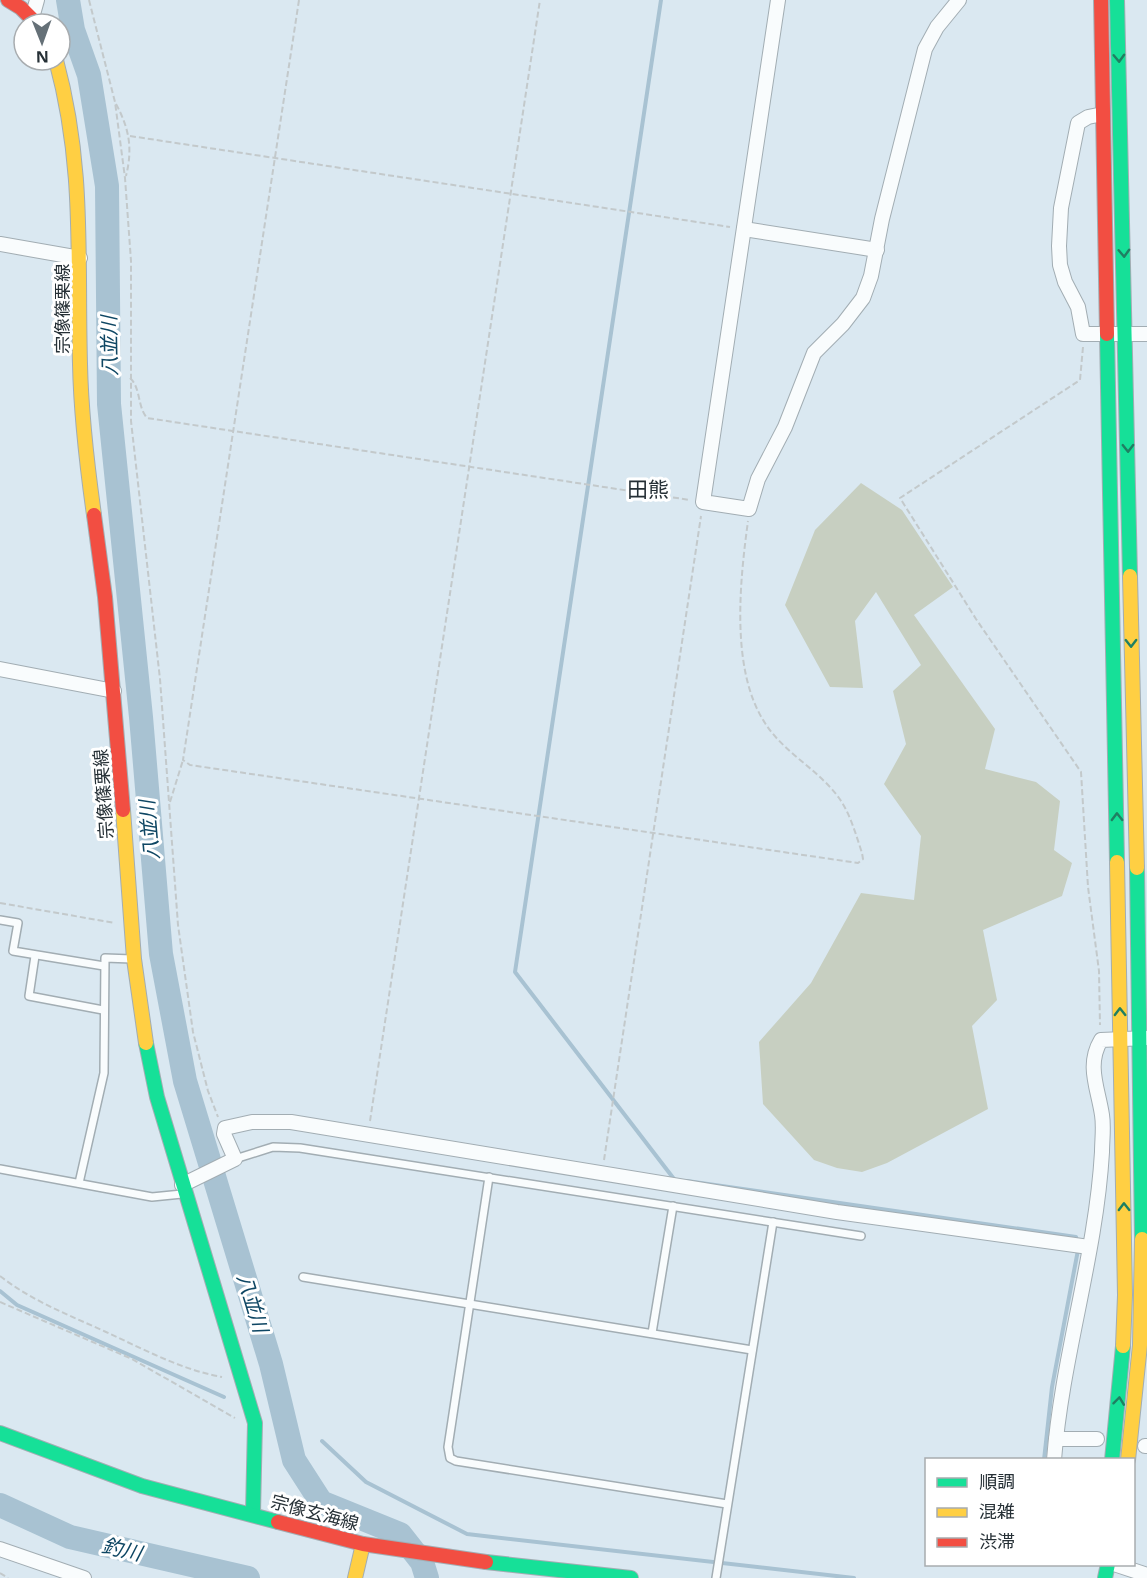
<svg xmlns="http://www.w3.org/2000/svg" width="1147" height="1578" font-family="'Open Sans','Noto Sans JP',sans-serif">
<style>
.forest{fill:#c7cfc1}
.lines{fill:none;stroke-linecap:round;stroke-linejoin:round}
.stream{stroke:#a8c2d2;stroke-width:4}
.river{stroke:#a8c2d2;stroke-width:24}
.lane-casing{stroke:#a2adb3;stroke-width:10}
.street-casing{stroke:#a2adb3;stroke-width:16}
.fast-casing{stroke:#a2adb3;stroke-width:16}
.slow-casing{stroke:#a2adb3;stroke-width:16}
.jam-casing{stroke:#a2adb3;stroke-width:16}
.path{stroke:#c3c9cb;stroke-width:2;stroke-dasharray:6 3;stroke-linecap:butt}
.lane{stroke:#f9fcfd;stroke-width:7}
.street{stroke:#f9fcfd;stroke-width:14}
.fast{stroke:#16e098;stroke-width:14}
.slow{stroke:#ffcf43;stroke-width:14}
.jam{stroke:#f24e42;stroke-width:14}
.oneway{stroke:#1f7f62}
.labels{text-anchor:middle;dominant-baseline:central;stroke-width:6;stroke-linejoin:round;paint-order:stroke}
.street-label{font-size:18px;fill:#263036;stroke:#fff}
.water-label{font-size:20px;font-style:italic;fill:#0e4663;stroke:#fff}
.quarter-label{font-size:21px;fill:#263036;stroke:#fff}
</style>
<rect width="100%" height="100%" fill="#dae8f1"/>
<!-- forest -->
<path class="forest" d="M861,483L902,510L953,587L914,615L995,729L985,769L1036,782L1060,801L1054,850L1072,863L1062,896L983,930L997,1000L972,1026L988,1109L887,1163L862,1172L837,1168L814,1160L763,1104L759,1042L811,983L861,893L914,900L921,836L884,784L906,744L893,691L921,665L876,592L855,621L863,688L830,687L785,605L815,530Z"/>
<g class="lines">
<!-- stream -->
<g class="stream">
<path d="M661,0L515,972L674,1179"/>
<path d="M687,1181L1076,1237L1077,1242"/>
<path d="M0,1291L17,1305L224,1397"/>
<path d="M322,1441L366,1482L467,1534L854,1578"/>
<path d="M1044,1460L1052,1387L1078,1250"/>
</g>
<!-- river -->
<g class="river">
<path d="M68,0L73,30L89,75L107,186L109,404L141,717L161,954L185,1081L271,1364L294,1460L321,1502L400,1534L422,1562L427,1578"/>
<path d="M0,1505L70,1537L248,1578"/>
</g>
<defs>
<g id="lane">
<path d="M0,920L18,923L13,951L104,966"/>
<path d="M35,956L29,996L103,1010"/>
<path d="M235,1159L273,1147L300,1148L861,1236"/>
<path d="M0,1169L152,1197L182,1194"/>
<path d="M489,1177L448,1447L450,1458L456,1461L727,1504"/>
<path d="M79,1183L104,1073L105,958L132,959"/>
<path d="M303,1277L752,1350"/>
<path d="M652,1333L673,1206"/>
<path d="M716,1578L773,1222"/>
</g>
<g id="street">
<path d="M778,0L703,502L749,509L758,479L785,427L814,353L843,324L863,298L871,276L882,219L925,49L937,27L959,0"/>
<path d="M32,18L37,0"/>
<path d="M1103,114L1088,117L1078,123L1061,208L1059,246L1060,265L1065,282L1078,307L1083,334H1147"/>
<path d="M744,229L877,250"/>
<path d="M0,244L80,258"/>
<path d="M0,669L114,691"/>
<path d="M182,1185L235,1159L224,1134L225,1128L252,1122H291L837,1212L1089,1247"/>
<path d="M1056,1439H1097"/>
<path d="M1145,1446H1147"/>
<path d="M1054,1460C1062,1356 1096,1256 1102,1152C1102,1140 1104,1127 1102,1115C1098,1088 1086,1065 1101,1040L1147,1038"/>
<path d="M0,1549L84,1578"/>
<path d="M1114,1564L1147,1575"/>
</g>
<g id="fast">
<path d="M1117,0L1130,576"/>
<path d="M1107,334L1117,862"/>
<path d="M1137,868L1142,1239"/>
<path d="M146,1043L157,1097L255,1423L253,1513"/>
<path d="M0,1433L142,1486L278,1522"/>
<path d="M1112,1460L1123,1346"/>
<path d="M486,1562L631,1578"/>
<path d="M1105,1578L1108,1564"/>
</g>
<g id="slow">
<path d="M56,60C85,167 77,256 80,364C81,415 87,465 94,515"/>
<path d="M1130,576L1137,868"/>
<path d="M123,810L134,959L146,1043"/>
<path d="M1117,862L1125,1295L1123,1346"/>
<path d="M1128,1460L1140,1345L1142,1239"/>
<path d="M355,1578L363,1544"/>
</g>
<g id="jam">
<path d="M8,0L21,8L37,24"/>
<path d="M1101,0L1107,334"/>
<path d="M94,515L105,597L123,810"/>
<path d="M278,1522L363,1544L486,1562"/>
</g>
</defs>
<!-- lane casing -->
<use href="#lane" class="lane-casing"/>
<!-- street casing -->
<use href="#street" class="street-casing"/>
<!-- fast casing -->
<use href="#fast" class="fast-casing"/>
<!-- slow casing -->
<use href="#slow" class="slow-casing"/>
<!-- jam casing -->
<use href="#jam" class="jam-casing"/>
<!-- path -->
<g class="path">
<path d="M89,0L115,102L125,178L131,261V421L160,679L178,925L193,1032L208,1091L218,1117"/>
<path d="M299,0L183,760L190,765L858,863L863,859L862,853C856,835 850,813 839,798C819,770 783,752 765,723C730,670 740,580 748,521"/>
<path d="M116,104C129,128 133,148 126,176"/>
<path d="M130,136L730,227"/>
<path d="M1083,347L1080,380L900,498L976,619L1081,772L1088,887L1099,971L1100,1025"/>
<path d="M130,378C141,388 137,406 147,418L690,500"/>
<path d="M170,802L183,760"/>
<path d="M0,903L115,923"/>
<path d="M370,1121L540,0"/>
<path d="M604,1160L701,516"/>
<path d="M0,1276C32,1301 69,1315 106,1332C143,1349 182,1370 222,1377"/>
<path d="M0,1302L132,1359L235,1418"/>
<path d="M0,1573L8,1578"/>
</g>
<!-- lane -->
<use href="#lane" class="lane"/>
<!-- street -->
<use href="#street" class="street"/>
<!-- fast -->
<use href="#fast" class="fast"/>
<!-- slow -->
<use href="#slow" class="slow"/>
<!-- jam -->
<use href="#jam" class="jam"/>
</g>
<!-- one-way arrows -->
<defs><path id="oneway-chevron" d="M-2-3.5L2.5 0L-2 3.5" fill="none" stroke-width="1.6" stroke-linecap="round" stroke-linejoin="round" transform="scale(1.5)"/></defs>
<g class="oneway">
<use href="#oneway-chevron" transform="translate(1119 58) rotate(88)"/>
<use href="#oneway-chevron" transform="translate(1124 253) rotate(88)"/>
<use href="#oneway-chevron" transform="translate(1128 448) rotate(89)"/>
<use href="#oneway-chevron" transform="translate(1131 643) rotate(89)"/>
<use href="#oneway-chevron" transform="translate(1117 817) rotate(-91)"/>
<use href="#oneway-chevron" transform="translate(1120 1012) rotate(-91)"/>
<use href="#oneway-chevron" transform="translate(1124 1207) rotate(-91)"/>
<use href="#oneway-chevron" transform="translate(1119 1401) rotate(-83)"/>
</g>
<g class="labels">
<!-- street labels -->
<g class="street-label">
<text transform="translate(62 309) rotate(-90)">宗像篠栗線</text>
<text transform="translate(103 794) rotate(-94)">宗像篠栗線</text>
<text transform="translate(315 1512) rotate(15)">宗像玄海線</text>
</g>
<!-- water labels -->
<g class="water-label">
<text transform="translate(109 346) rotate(-91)">八並川</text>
<text transform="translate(149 830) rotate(-95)">八並川</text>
<text transform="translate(253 1303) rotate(73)">八並川</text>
<text transform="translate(122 1549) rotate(13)">釣川</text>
</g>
<!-- quarter labels -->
<g class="quarter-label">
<text x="648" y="489">田熊</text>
</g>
</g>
<!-- legend -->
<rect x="925" y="1458" width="210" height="108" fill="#ffffff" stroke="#a8acaf" stroke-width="1.5"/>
<rect x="937" y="1478" width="30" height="9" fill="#16e098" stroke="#a8acaf" stroke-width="1.5"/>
<text x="979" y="1488" font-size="18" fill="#263036">順調</text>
<rect x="937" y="1508" width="30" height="9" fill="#ffcf43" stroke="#a8acaf" stroke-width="1.5"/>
<text x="979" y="1518" font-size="18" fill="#263036">混雑</text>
<rect x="937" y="1538" width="30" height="9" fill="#f24e42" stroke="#a8acaf" stroke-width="1.5"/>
<text x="979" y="1548" font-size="18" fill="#263036">渋滞</text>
<!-- north arrow -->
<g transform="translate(42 42) rotate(179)"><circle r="28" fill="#ffffff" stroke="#a8acaf" stroke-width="1.5"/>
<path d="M0-4.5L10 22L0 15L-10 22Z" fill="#657077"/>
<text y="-9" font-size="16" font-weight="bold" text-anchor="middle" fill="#263036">N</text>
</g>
</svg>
